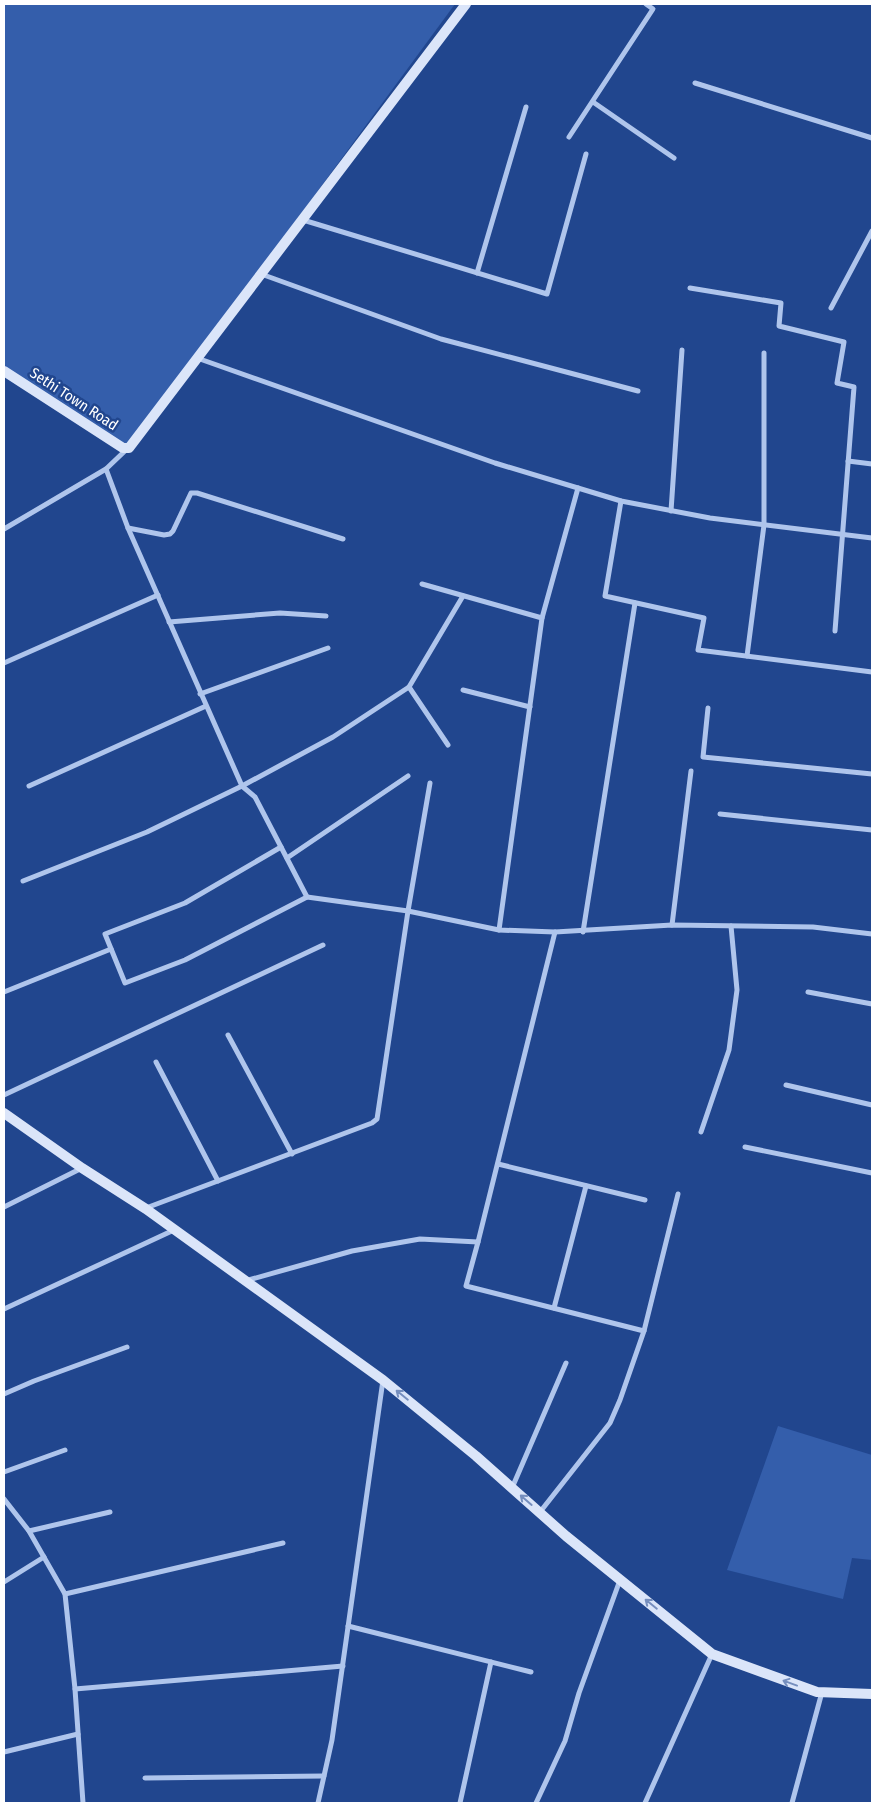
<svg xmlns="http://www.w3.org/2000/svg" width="876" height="1807" font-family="'Fira Sans Condensed',sans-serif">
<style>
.green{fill:#345eab}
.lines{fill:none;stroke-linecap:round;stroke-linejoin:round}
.street{stroke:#afc5ec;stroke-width:5}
.secondary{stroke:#dbe5f9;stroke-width:10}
.oneway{stroke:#758ebe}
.labels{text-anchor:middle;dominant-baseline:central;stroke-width:5;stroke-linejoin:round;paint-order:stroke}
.street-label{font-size:15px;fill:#fff;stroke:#21468e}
</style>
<rect width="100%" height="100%" fill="#21468e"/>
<!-- green -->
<g class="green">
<path d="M4,4H455L129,448L4,368Z"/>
<path d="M778,1426L872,1455V1560L852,1558L843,1599L727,1570Z"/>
</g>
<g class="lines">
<!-- street -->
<g class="street">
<path d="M695,83L872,138"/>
<path d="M593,102L674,158"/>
<path d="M569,137L653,9L646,4"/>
<path d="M303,220L547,294L586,154"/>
<path d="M477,273L526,107"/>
<path d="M261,274L441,339L638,391"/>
<path d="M690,288L781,303L779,326L844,342L837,383L854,387L835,631"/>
<path d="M831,308L872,231"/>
<path d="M197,358L495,463L621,501L710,518L872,538"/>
<path d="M128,448L106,469L128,528L242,786L255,797L307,897"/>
<path d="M848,461L872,464"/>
<path d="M621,501L605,596L704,618L698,650L872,672"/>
<path d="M671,511L682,350"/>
<path d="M128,528L164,535L170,534L173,531L191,493H197L343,539"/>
<path d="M4,529L106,469"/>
<path d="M422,584L542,618"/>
<path d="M169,622L280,613L326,616"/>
<path d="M747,656L764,525V353"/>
<path d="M4,663L158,595"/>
<path d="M409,687L448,745"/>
<path d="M463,690L530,707"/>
<path d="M200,694L328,648"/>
<path d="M708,708L703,757L872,774"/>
<path d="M29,786L206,706"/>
<path d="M720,814L872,830"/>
<path d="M281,847L185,903L105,934L125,983L185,960L307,897L408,911L499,930L555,932L672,925L813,927L872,934"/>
<path d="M287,858L408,776"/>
<path d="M23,881L147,832L242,786L333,737L409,687L463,596"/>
<path d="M672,925L691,771"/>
<path d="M499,930L542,618L578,488"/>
<path d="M583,932L635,603"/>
<path d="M4,992L111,949"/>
<path d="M808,992L872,1004"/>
<path d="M228,1035L292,1154"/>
<path d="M156,1062L218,1181"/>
<path d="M786,1085L872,1105"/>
<path d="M4,1095L323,945"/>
<path d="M701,1132L729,1050L737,990L731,926"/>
<path d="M745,1147L872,1173"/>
<path d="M498,1164L645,1200"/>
<path d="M4,1207L82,1168"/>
<path d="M146,1208L372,1123L377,1119L408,911L430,783"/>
<path d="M478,1242L466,1286L644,1331"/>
<path d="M245,1281L352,1251L420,1239L478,1242L555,932"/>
<path d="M554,1308L586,1186"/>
<path d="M4,1309L174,1230"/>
<path d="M4,1394L34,1381L127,1347"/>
<path d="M4,1472L65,1450"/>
<path d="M512,1488L566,1363"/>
<path d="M4,1499L29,1531L65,1594L75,1689L83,1803"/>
<path d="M540,1512L610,1423L620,1400L644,1331L678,1194"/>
<path d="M29,1531L110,1512"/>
<path d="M4,1582L44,1557"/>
<path d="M65,1594L283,1543"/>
<path d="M348,1626L531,1672"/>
<path d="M75,1689L343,1666"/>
<path d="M4,1752L78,1734"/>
<path d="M145,1778L324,1776"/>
<path d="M318,1803L332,1740L383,1380"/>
<path d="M460,1803L491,1662"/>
<path d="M536,1803L565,1741L579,1693L620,1580"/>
<path d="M645,1803L712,1654"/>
<path d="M792,1803L822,1692"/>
</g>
<!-- secondary -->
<g class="secondary">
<path d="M4,371L123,448H129L466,4"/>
<path d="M4,1113L82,1168L146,1209L383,1380L476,1456L566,1536L712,1654L817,1692L872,1694"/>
</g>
</g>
<!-- one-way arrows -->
<defs><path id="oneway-shaft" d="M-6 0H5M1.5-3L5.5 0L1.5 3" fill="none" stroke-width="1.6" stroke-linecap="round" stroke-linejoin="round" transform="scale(1.25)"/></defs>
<g class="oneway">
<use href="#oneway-shaft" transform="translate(402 1395) rotate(-141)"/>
<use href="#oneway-shaft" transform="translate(526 1500) rotate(-139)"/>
<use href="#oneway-shaft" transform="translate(651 1604) rotate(-141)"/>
<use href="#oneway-shaft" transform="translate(790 1683) rotate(-160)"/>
</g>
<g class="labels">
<!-- street labels -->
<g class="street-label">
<text transform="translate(74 399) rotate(33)">Sethi Town Road</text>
</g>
</g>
<!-- border -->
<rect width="876" height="1807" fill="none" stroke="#ffffff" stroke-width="10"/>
</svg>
